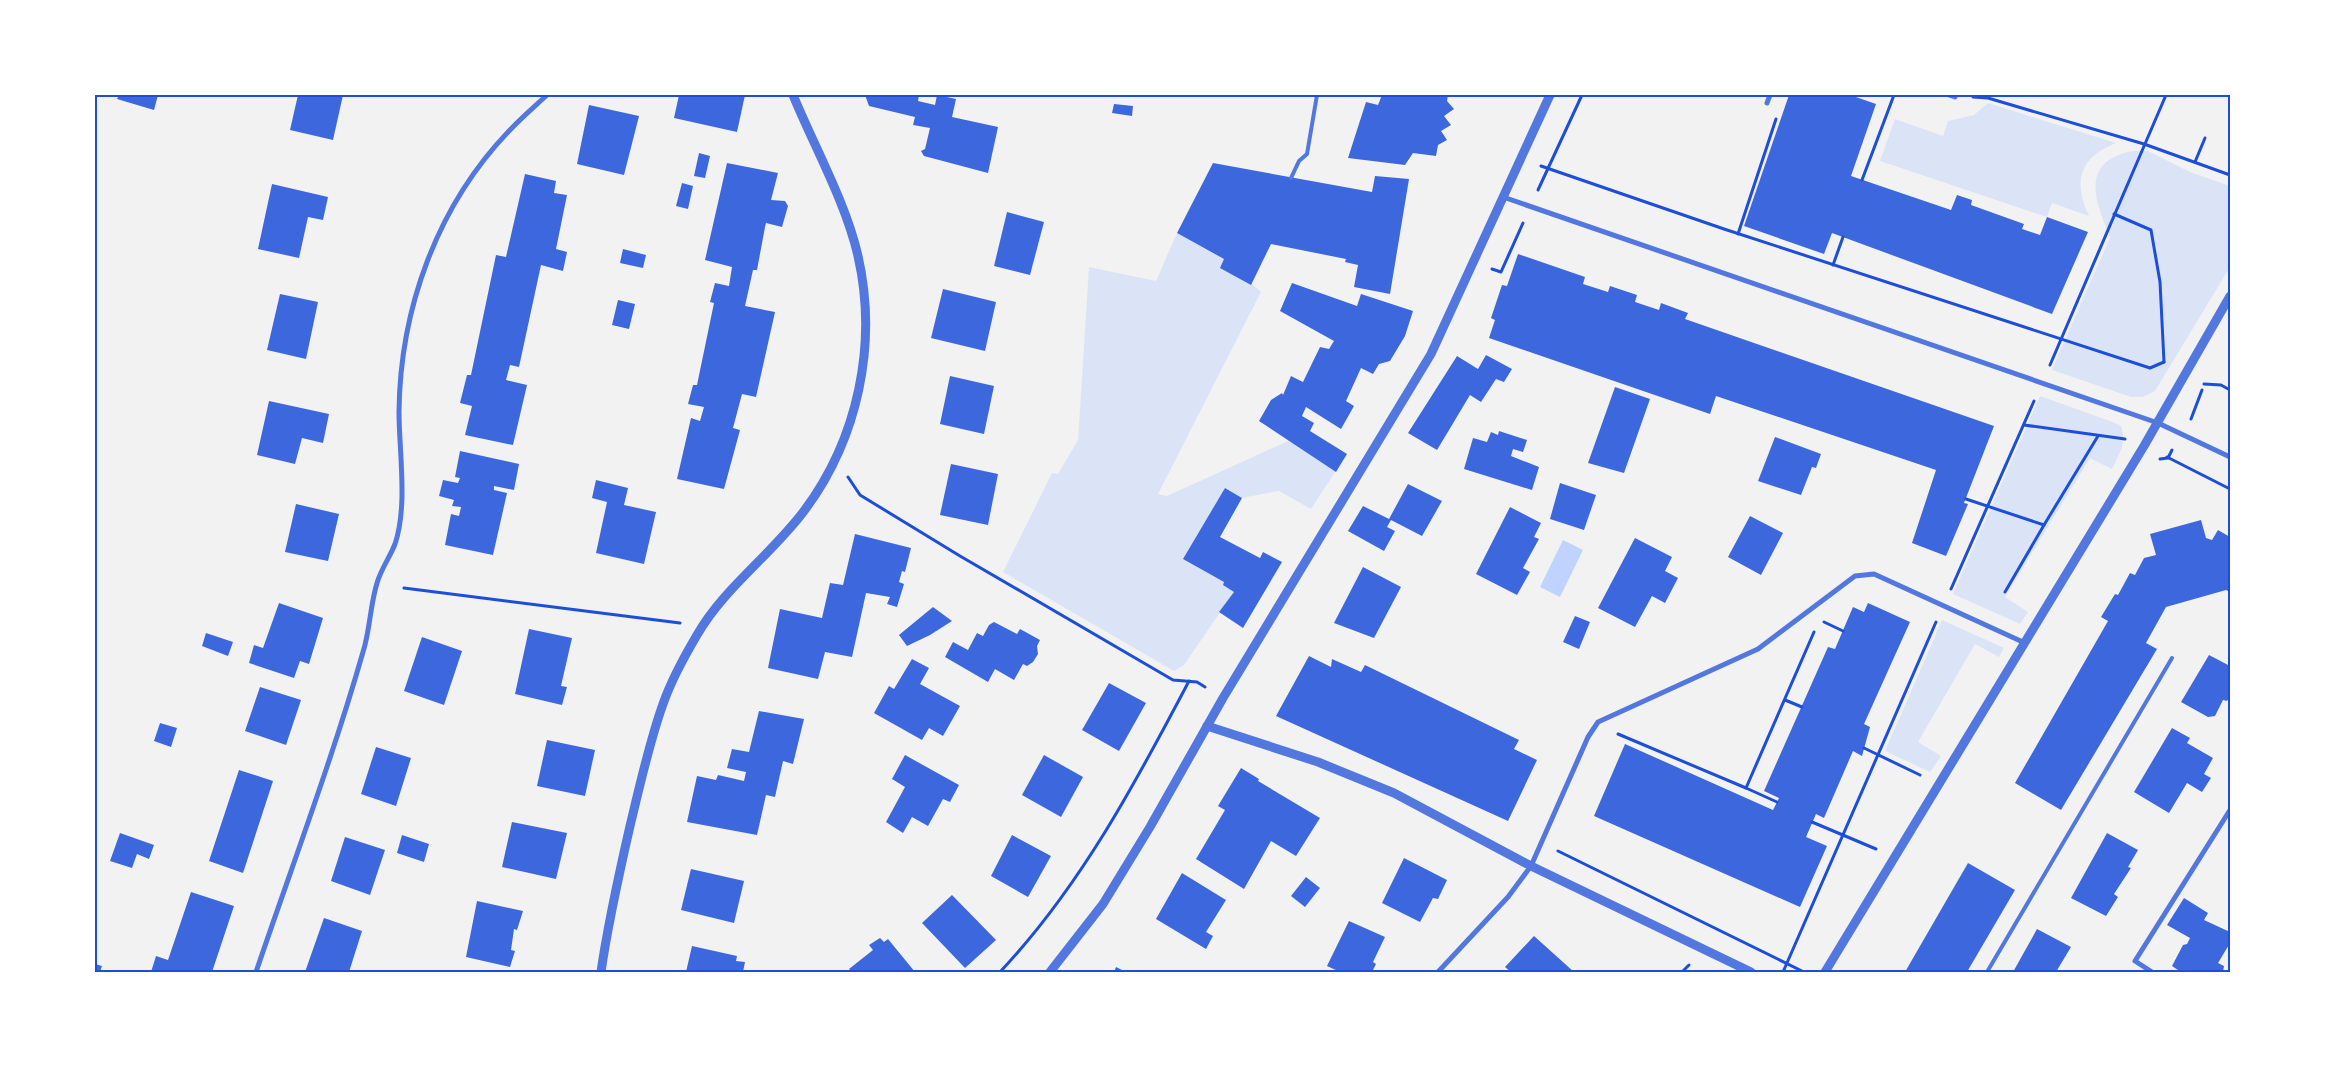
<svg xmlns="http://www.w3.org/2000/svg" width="2325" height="1067" font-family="Poppins,sans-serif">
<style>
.green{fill:#dbe4f7}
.water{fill:#bfd3fe}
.building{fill:#3d67dc}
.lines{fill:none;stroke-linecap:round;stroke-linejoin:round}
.path{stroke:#1d4ed8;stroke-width:3}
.service{stroke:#5277de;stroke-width:4}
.minor{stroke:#5277de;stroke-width:5}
.tertiary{stroke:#5277de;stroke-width:9}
.neatline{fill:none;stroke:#1d4ed8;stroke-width:2}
</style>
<rect width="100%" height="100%" fill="#f2f2f2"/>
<!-- green -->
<g class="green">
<path d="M1988,103L2116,143C2079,158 2073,181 2089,216L2052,203L2047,217L1880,161L1895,119L1943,136L1948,121L1974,115Z"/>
<path d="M2133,151H2148L2190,172L2230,186V267L2155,391L2143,397H2131L2052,370L2110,237C2094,199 2080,161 2133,151Z"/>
<path d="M1177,233L1224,259L1261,292L1158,494L1167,496L1310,431L1347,454L1311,509L1279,491L1242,498L1225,488L1184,559L1224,582L1223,585L1234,592L1184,665L1174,671L1003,572L1052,473L1058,474L1078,440L1089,267L1156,281Z"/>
<path d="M2040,396L2113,422L2121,426C2127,443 2119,454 2112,469L2090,458L2005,597L2028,612L2020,624L1953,594Z"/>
<path d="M1942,620L2004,648L1999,657L1975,644L1918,742L1941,756L1930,772L1885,751Z"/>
</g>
<!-- water -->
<path class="water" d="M1563,540L1583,550L1560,597L1540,587Z"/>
<!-- building -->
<g class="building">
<path d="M119,95H158L154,110L117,99Z"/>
<path d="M298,95H343L333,140L290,130Z"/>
<path d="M679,95H745L737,132L674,118Z"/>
<path d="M865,95H919L918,101L935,105L937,95L956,99L952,117L998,127L988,173L924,156L921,151L925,149L930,128L913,125L915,117L869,106Z"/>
<path d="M1382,95H1448L1447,101L1454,109L1444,116L1451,125L1441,131L1447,140L1438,145L1436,156L1413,153L1405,165L1348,158L1366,102L1378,105Z"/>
<path d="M1789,95H1850L1876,104L1851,176L1951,210L1957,195L1972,200L1971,205L2024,224L2022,229L2040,235L2047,217L2088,232L2052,314L1832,233L1824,254L1744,226Z"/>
<path d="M1114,104L1133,106L1132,116L1112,113Z"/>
<path d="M589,105L639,116L624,175L577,164Z"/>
<path d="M699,153L710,156L705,178L694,176Z"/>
<path d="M727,163L778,173L771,200L785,201L788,206L782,227L766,223L765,227L757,270H753L745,306L775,312L756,397L742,394L733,428L740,430L724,489L677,479L691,418L700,421L704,407L688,404L693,385H697L714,303L710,302L715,283L729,286L732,267L705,260Z"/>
<path d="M1213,163L1372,192L1375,176L1409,179L1390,294L1354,287L1358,265L1345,262L1346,259L1271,244L1251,285L1220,268L1224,259L1177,233Z"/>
<path d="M525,174L556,181L554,193L567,195L556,249L567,252L563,271L541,265L519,367L510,365L506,380L527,385L513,445L465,435L472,406L460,403L467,375H471L496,255L506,257Z"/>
<path d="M682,183L693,186L688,209L676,206Z"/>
<path d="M272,184L328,197L323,220L308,217L299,258L258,249Z"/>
<path d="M1007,212L1044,222L1030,275L994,266Z"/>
<path d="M623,249L646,255L643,268L620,263Z"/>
<path d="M1518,254L1585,277L1583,284L1608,292L1610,286L1637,295L1635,302L1659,310L1661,303L1688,313L1685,319L1994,426L1964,503L1968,504L1946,556L1912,543L1936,470L1716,396L1710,414L1489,338L1495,320L1491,318L1502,285L1507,286Z"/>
<path d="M1292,283L1357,306L1361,294L1413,311L1405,336L1390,361L1379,364L1373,374L1361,368L1346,401L1354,406L1341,429L1306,407L1302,416L1314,423L1310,431L1347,454L1336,472L1259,421L1271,400L1282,393L1283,395L1291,376L1303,382L1320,347L1329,349L1334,341L1280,311Z"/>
<path d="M943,289L996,302L985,351L931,338Z"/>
<path d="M280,294L318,302L306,359L267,350Z"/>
<path d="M618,300L635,304L629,329L612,325Z"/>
<path d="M1486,355L1512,369L1504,382L1496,379L1481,402L1470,395L1437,450L1408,433L1457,356L1478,369Z"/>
<path d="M950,376L994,386L984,434L940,424Z"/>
<path d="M1615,387L1650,399L1624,473L1588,463Z"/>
<path d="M269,401L329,414L323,443L302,438L295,464L257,455Z"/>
<path d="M1499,431L1527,440L1523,452L1513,449L1511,456L1539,467L1532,490L1464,469L1473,438L1487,442L1491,432L1498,435Z"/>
<path d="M1775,437L1821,454L1816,468L1812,467L1801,495L1758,481Z"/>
<path d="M460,451L519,464L514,490L494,486V490L507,493L493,555L445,545L451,514L459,516L461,507L452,506L454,500L439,496L443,480L458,483L460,478L455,477Z"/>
<path d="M951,464L998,474L988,525L940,515Z"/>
<path d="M596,480L628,488L624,505L656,512L644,564L596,553L607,502L592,498Z"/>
<path d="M1560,483L1596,495L1584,530L1550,519Z"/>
<path d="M1408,484L1442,501L1422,536L1391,520L1387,527L1395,531L1384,551L1348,531L1363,506L1389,519Z"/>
<path d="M1225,488L1242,498L1220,537L1260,558L1263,552L1282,562L1243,628L1219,612L1234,592L1223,585L1224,582L1183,559Z"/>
<path d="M296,504L339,514L328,561L285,552Z"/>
<path d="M1510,507L1541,523L1534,537L1539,539L1523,568L1530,572L1517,595L1476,574Z"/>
<path d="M1750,516L1783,533L1761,575L1728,557Z"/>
<path d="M2201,520L2206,538L2212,540L2218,530L2230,537V592L2226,590L2166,607L2146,643L2157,649L2061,810L2015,783L2108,621L2101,617L2115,594L2118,595L2130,573L2135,575L2144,558L2156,555L2150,534Z"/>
<path d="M855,534L911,548L905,572L902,571L899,582L904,584L897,607L887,604L890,597L866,593L852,657L825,652L818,679L768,668L780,609L822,618L830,583L843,585Z"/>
<path d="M1635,538L1672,557L1665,571L1678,578L1665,603L1652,596L1635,627L1598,608Z"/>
<path d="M1363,567L1401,587L1374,638L1334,623Z"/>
<path d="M279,603L323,618L309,664L300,661L294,678L249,663L254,645L263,648Z"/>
<path d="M1868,603L1910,622L1864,724L1870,727L1862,756L1853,751L1824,818L1816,814L1806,837L1827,846L1800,907L1594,816L1625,744L1773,810L1779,798L1764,791L1828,647L1835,649L1853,607L1864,612Z"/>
<path d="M933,607L952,621L930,635L907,646L899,635Z"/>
<path d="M1575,616L1590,622L1579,649L1563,642Z"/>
<path d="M994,622L1017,634L1020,629L1040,640L1037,646L1038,654L1033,662L1027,666L1023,664L1014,680L995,669L988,682L945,657L953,642L968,650L977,633L983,636L989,625Z"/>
<path d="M529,629L572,638L561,686L567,687L562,705L515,694Z"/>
<path d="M206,633L233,642L228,656L202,646Z"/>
<path d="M422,637L462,651L444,705L404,691Z"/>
<path d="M2209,655L2230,666V696L2227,701L2223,700L2215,716L2208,717L2181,702Z"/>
<path d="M1309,656L1331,667L1332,659L1361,672L1365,665L1519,740L1514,749L1537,760L1508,821L1276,716Z"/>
<path d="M912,659L929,668L920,684L960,706L943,736L929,728L922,740L874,713L889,686L894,689Z"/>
<path d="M1109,683L1146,703L1119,751L1082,730Z"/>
<path d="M260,687L301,700L286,745L245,731Z"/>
<path d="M759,711L804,719L793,764L783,761L775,797L766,795L757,835L687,822L697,776L716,780L718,775L744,781L746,772L727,768L732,749L749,752Z"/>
<path d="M160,723L177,728L171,747L154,741Z"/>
<path d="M2172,728L2190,738L2187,743L2213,758L2204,774L2211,778L2202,792L2187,783L2169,813L2134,792Z"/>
<path d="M547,740L595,750L585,796L537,786Z"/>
<path d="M376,747L411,758L396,806L361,794Z"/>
<path d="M905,755L959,785L950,802L943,799L928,826L912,817L903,833L886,822L905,787L892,779Z"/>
<path d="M1044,755L1083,777L1061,817L1022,795Z"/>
<path d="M1241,768L1259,779L1258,781L1320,818L1296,856L1271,841L1244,889L1196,859L1225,810L1218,806Z"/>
<path d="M239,770L273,781L243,873L209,861Z"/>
<path d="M512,822L567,833L556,879L502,867Z"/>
<path d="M120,833L154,845L149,859L137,854L132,868L110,861Z"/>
<path d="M2107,833L2138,850L2128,867L2131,868L2114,894L2118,897L2106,916L2071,898Z"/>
<path d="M402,835L429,844L424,862L397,853Z"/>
<path d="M1012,835L1051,856L1028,897L991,876Z"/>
<path d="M345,837L385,850L370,895L331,881Z"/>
<path d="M1404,858L1447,880L1438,899L1433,898L1420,922L1382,903Z"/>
<path d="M1968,863L2015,890L1967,972H1905Z"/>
<path d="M691,869L744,881L734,923L681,910Z"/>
<path d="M1182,873L1226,900L1206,932L1213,936L1206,949L1156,919Z"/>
<path d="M1306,877L1320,888L1305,907L1291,896Z"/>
<path d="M191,892L234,906L212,972H151L156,956L168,960Z"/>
<path d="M952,895L996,940L965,968L922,923Z"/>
<path d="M2184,898L2208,913L2204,920L2230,932V943L2218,963L2224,966L2223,972H2181L2172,966L2183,945L2187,944L2190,938L2167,925Z"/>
<path d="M477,901L523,911L517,930L514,929L511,950L515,951L510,967L466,957Z"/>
<path d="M324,918L362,931L349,972H305Z"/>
<path d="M1349,921L1385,937L1373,962L1376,964L1372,972H1340L1327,966Z"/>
<path d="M2037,929L2071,947L2056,972H2013Z"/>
<path d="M1534,936L1574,972H1511L1505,967Z"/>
<path d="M880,938L884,942L888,939L915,972H852L849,969L873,950L869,945Z"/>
<path d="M692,946L737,956L736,961L745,962L743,972H686Z"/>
<path d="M95,964L102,966L100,972H95Z"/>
<path d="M1116,967L1126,972H1114Z"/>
</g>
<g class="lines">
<!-- path -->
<g class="path">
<path d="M1973,97L1988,98L2144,144L2230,175"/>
<path d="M2195,162L2205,138"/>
<path d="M1541,166L1724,229L2150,368L2164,362"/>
<path d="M1862,180L1894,95"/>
<path d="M1538,190L1582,95"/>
<path d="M2114,214L2151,230L2160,282L2164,362"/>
<path d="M1738,234L1776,119"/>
<path d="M1833,265L1843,237"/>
<path d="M1492,269L1501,272L1523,223"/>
<path d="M2050,365L2166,95"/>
<path d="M2204,384L2221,385L2230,390"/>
<path d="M2191,419L2202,390"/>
<path d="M2024,425L2125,439"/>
<path d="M2167,457L2230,489"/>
<path d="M2160,459L2168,458L2172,450"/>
<path d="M848,477L860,495L960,556L1173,680L1197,682L1205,687"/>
<path d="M1966,499L2044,525L2098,436"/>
<path d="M404,588L680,623"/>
<path d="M1951,589L2034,401"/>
<path d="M2005,592L2044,525"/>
<path d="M1824,622L1843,631"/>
<path d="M1785,700L1802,707"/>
<path d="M1618,734L1746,788"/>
<path d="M1864,748L1920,775"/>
<path d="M1777,802L1746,788L1814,632"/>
<path d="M1812,822L1876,849"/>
<path d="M1558,851L1804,972"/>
<path d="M1000,972C1080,887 1135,784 1189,681"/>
<path d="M1682,972L1689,965"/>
<path d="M1783,972L1936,622"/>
</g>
<!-- service -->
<g class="service">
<path d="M1291,178L1299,161L1307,154L1317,95"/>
<path d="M1987,972L2172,658"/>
</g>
<!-- minor -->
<g class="minor">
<path d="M1949,95L1955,97"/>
<path d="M1767,103L1770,95"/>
<path d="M1503,197L2158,423L2230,457"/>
<path d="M256,972C292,866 332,760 363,652C370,630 370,606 377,583C381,569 390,557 395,544C408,506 399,451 399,412C400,309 437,206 509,131C521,118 534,107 547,95"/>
<path d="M1438,972L1508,897L1531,866L1588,737L1598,722L1758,649L1855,576L1874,574L2025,643"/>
<path d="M2152,972L2135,961L2230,810"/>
</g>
<!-- tertiary -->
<g class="tertiary">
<path d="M1207,726L1318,762L1394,793L1531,866L1751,972"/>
<path d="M601,972C608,923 619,874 630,826C640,785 649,743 663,704C671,681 684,657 697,635C724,588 771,555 804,511C858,439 878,344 858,256C846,203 814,146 793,95"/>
<path d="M1050,972L1103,904L1150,827L1223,698L1431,354L1550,95"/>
<path d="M1825,972L2144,446L2230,296"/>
</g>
</g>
<!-- border -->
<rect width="2325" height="1067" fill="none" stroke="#ffffff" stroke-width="192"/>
<rect x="96" y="96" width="2133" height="875" class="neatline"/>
</svg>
